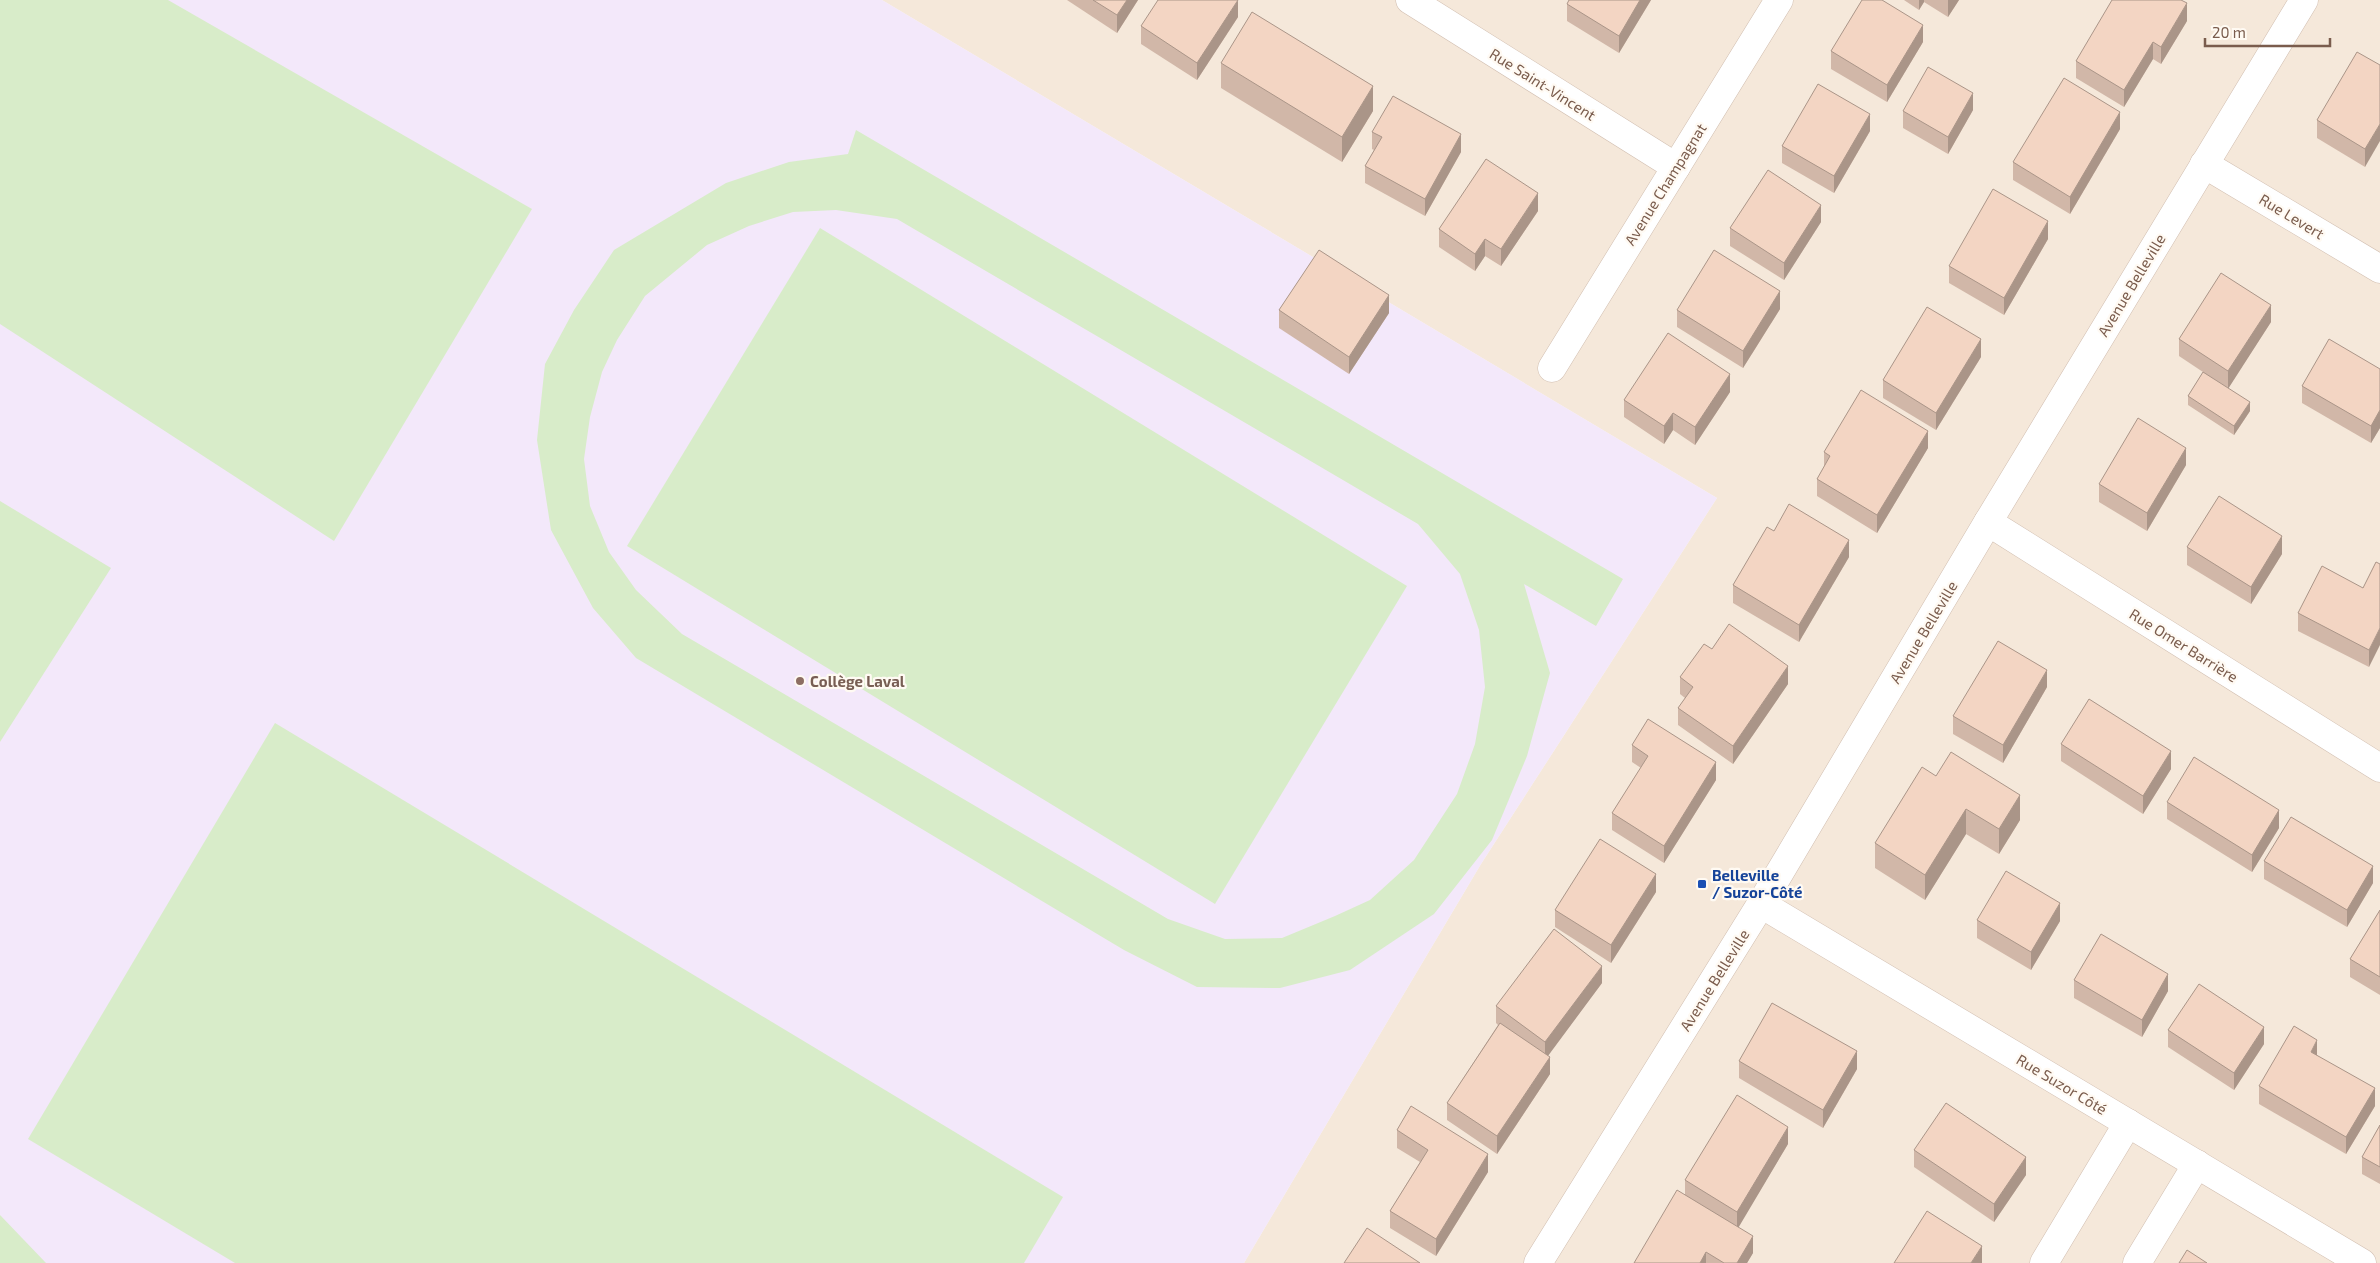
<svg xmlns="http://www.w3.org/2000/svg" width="2380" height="1263" font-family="'Exo 2',sans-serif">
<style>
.residential{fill:#f5e8da}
.education{fill:#f3e8fa}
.green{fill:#d8ecc9;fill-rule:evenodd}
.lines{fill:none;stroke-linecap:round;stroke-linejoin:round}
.street-casing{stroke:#d1beb0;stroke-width:29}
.street{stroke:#fff;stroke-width:28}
.wall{fill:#d1b7a8}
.shaded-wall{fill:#aa9588}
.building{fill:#f3d5c3;stroke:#aa9588}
.education-dot{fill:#8d6e63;stroke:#fffaf3;stroke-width:2}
.transit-dot{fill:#1a4fb4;stroke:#fffaf3;stroke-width:2}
.labels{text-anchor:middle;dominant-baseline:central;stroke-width:4.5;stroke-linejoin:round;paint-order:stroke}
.street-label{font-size:15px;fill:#7a5c4d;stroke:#fffaf3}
.education-label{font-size:15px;font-weight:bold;fill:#785e54;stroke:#fffaf3;text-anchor:start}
.transit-label{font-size:15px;font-weight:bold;fill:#164399;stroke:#fffaf3;text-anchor:start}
</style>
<rect width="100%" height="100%" fill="#fdf6ec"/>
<!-- residential -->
<path class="residential" d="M882,0H2380V1263H1244L1481,864L1717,498Z"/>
<!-- education -->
<path class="education" d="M0,0H882L1717,498L1481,864L1244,1263H39L0,1238Z"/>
<!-- green -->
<g class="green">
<path d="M0,0H168L532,209L334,541L0,324Z"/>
<path d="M856,130L1623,579L1596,626L1524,584L1550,673L1527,756L1492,840L1434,914L1350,970L1280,988L1197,987L1124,950L636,658L593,608L551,530L537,440L545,364L574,310L614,250L726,183L789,162L848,154ZM836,210L897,219L1418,524L1460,574L1479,630L1485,687L1475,744L1457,794L1414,860L1370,900L1335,916L1282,938L1225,939L1168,919L682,634L636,590L609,552L590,506L584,459L590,417L602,372L617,340L645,296L707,245L749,226L793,212Z"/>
<path d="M820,228L1407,586L1215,904L627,546Z"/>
<path d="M0,501L111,568L0,742Z"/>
<path d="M275,723L1063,1197L1024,1263H235L28,1139Z"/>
<path d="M0,1215L46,1263H0Z"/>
</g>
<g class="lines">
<defs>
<g id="street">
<path d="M1410,0L1676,167"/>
<path d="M2204,164L2380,269"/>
<path d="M1552,368L1779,0"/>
<path d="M1988,522L2380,768"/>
<path d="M1761,904L2362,1263"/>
<path d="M1538,1263L1761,904L1988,522L2304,0"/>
<path d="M2044,1263L2128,1123"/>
<path d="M2137,1263L2197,1164"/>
</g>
</defs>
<!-- street casing -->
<use href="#street" class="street-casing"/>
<!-- street -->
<use href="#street" class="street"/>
</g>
<!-- wall -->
<g class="wall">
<path d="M1067,0H1138L1117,33Z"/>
<path d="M1651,0L1619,53L1567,21V4Z"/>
<path d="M1904,0H1959L1948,17L1924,2L1919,10Z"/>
<path d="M1238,17L1197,80L1141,44V26Z"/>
<path d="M2187,21L2161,64L2153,59L2124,107L2076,78V61Z"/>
<path d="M1923,42L1887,102L1831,69V51Z"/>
<path d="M1221,63L1373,111L1342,162L1221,88Z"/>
<path d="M2380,65L2365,167L2317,138V120Z"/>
<path d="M1973,110L1948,154L1903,128V111Z"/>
<path d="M2120,129L2070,214L2013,180V162Z"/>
<path d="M1870,131L1834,193L1782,163V146Z"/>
<path d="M1372,132L1461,152L1425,216L1365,183V166L1374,150L1372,149Z"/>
<path d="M1538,211L1501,266L1485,256L1475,271L1439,247V229Z"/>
<path d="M1821,222L1784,280L1730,246V228Z"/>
<path d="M2048,239L2004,315L1949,283V266Z"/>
<path d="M1780,309L1743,368L1677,327V310Z"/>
<path d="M1279,310L1389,313L1349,374L1279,328Z"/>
<path d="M2271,322L2228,388L2250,411L2234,435L2188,405V396L2203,372L2179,356V339Z"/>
<path d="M1981,357L1936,430L1883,398V380Z"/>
<path d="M2380,369V428L2371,443L2302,403V386Z"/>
<path d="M1730,392L1695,445L1673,430L1664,444L1624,417V400Z"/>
<path d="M1928,448L1877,533L1817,496V479L1824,467V452Z"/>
<path d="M2186,465L2147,531L2099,502V484Z"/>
<path d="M1774,531L1849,557L1799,642L1733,603V585Z"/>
<path d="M2187,547L2282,554L2251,604L2187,565Z"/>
<path d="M2376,562L2369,667L2298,631V613L2363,588Z"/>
<path d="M1680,677L1788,684L1733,764L1678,725V708L1685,698L1680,694Z"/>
<path d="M2047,687L2003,763L1953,734V716Z"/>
<path d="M2061,744L2171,769L2143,814L2061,761Z"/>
<path d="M1632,745L1716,780L1664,863L1612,830V813L1641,768L1632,762Z"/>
<path d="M1936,776L2020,820L1999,854L1966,834L1925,900L1875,868V843Z"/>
<path d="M2167,802L2279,828L2252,872L2167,819Z"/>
<path d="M2264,861L2373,883L2347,927L2264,879Z"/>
<path d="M1656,892L1611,963L1555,927V910Z"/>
<path d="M2380,910V995L2350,977V959Z"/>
<path d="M1977,920L2060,921L2031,970L1977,938Z"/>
<path d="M2074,980L2168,991L2142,1037L2074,998Z"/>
<path d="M1602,983L1548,1055L1550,1074L1497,1154L1447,1120V1103L1498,1025L1496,1023V1006Z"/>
<path d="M2168,1030L2264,1044L2234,1090L2168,1047Z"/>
<path d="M2317,1055L2375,1106L2346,1154L2259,1104V1086Z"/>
<path d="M1739,1061L1857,1069L1823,1128L1739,1078Z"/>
<path d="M2380,1125V1184L2362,1174V1157Z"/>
<path d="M1397,1130L1488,1172L1436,1256L1390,1228V1211L1420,1162L1397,1148Z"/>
<path d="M1788,1144L1738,1227L1753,1253L1747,1263H1634L1685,1195V1180Z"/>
<path d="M1914,1150L2026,1175L1994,1222L1914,1167Z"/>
</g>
<!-- shaded-wall -->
<g class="shaded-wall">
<path d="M1127,0H1138L1117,33V15Z"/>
<path d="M1238,0V17L1197,80V63Z"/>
<path d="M1640,0H1651L1619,53V36Z"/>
<path d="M1919,0H1924V2L1919,10Z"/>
<path d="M1948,0H1959L1948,17Z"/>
<path d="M2187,3V21L2161,64V47Z"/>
<path d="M1923,25V42L1887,102V85Z"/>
<path d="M2153,42V59L2124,107V90Z"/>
<path d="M1373,86V111L1342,162V137Z"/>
<path d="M1973,93V110L1948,154V137Z"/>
<path d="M2120,112V129L2070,214V197Z"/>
<path d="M1870,114V131L1834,193V176Z"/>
<path d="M2380,124V141L2365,167V149Z"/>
<path d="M1461,134V152L1425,216V199Z"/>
<path d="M1538,193V211L1501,266V249Z"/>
<path d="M1821,205V222L1784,280V263Z"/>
<path d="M2048,221V239L2004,315V298Z"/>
<path d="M1485,239V256L1475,271V254Z"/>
<path d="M1780,291V309L1743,368V351Z"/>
<path d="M1389,295V313L1349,374V357Z"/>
<path d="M2271,305V322L2228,389V371Z"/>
<path d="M1981,339V357L1936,430V413Z"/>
<path d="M1730,374V392L1695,445V427Z"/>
<path d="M2250,402V411L2234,435V426Z"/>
<path d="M2380,410V428L2371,443V426Z"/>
<path d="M1673,413V430L1664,444V426Z"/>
<path d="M1928,431V448L1877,533V515Z"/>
<path d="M2186,448V465L2147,531V513Z"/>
<path d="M2282,536V554L2251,604V587Z"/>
<path d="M1849,540V557L1799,642V625Z"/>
<path d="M2380,628V645L2369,667V650Z"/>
<path d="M1788,666V684L1733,764V746Z"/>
<path d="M2047,670V687L2003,763V745Z"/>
<path d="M2171,751V769L2143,814V796Z"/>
<path d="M1716,762V780L1664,863V846Z"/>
<path d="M2020,795V820L1999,854V829Z"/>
<path d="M1966,809V834L1925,900V875Z"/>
<path d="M2279,810V828L2252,872V855Z"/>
<path d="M2373,866V883L2347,927V910Z"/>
<path d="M1656,874V892L1611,963V945Z"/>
<path d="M2060,903V921L2031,970V952Z"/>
<path d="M1602,966V983L1545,1060V1042Z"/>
<path d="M2168,974V991L2142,1037V1020Z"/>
<path d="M2264,1027V1044L2234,1090V1073Z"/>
<path d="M2317,1040V1058L2311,1052Z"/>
<path d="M1857,1051V1069L1823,1128V1110Z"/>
<path d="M1550,1057V1074L1497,1154V1136Z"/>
<path d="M2375,1088V1106L2346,1154V1137Z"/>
<path d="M1788,1127V1144L1737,1230V1212Z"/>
<path d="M1488,1154V1172L1436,1256V1239Z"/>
<path d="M2026,1157V1175L1994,1222V1204Z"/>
<path d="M1753,1236V1253L1747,1263H1737Z"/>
<path d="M1982,1246V1263H1971Z"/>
<path d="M1706,1252V1263H1700Z"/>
</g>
<!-- building -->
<g class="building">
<path d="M1093,0H1127L1117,15Z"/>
<path d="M1158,0H1238L1197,63L1141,26Z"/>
<path d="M1569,0H1640L1619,36L1567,4Z"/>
<path d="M1862,0H1882L1923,25L1887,85L1831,51Z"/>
<path d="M2112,0H2181L2187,3L2161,47L2153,42L2124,90L2076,61Z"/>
<path d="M1252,12L1373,86L1342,137L1221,63Z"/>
<path d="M2357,52L2380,65V124L2365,149L2317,120Z"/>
<path d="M1928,67L1973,93L1948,137L1903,111Z"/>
<path d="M2064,78L2120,112L2070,197L2013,162Z"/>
<path d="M1818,84L1870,114L1834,176L1782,146Z"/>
<path d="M1393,96L1461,134L1425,199L1365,166L1382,137L1372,132Z"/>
<path d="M1486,159L1538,193L1501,249L1485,239L1475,254L1439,229Z"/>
<path d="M1768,170L1821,205L1784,263L1730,228Z"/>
<path d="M1993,189L2048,221L2004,298L1949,266Z"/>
<path d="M1319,250L1389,295L1349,357L1279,310Z"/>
<path d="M1714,250L1780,291L1743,351L1677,310Z"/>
<path d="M2221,273L2271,305L2228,371L2179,339Z"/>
<path d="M1927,307L1981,339L1936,413L1883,380Z"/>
<path d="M1668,333L1730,374L1695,427L1673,413L1664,426L1624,400Z"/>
<path d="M2329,339L2380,369V410L2371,426L2302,386Z"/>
<path d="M2203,372L2250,402L2234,426L2188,396Z"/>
<path d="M1861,390L1928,431L1877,515L1817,479L1830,456L1824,452Z"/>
<path d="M2138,418L2186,448L2147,513L2099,484Z"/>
<path d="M2219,496L2282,536L2251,587L2187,547Z"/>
<path d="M1789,504L1849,540L1799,625L1733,585L1767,527L1774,531Z"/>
<path d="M2376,562L2380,564V628L2369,650L2298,613L2322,566L2363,588Z"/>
<path d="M1729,624L1788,666L1733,746L1678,708L1693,687L1680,677L1704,644L1712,649Z"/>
<path d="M1998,641L2047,670L2003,745L1953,716Z"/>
<path d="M2089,699L2171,751L2143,796L2061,744Z"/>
<path d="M1648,719L1716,762L1664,846L1612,813L1648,756L1632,745Z"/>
<path d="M1951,752L2020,795L1999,829L1966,809L1925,875L1875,843L1922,767L1936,776Z"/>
<path d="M2194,757L2279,810L2252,855L2167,802Z"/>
<path d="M2291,817L2373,866L2347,910L2264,861Z"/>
<path d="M1600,839L1656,874L1611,945L1555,910Z"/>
<path d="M2006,871L2060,903L2031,952L1977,920Z"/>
<path d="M2380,910V977L2350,959Z"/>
<path d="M1554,929L1602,966L1545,1042L1496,1006Z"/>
<path d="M2101,934L2168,974L2142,1020L2074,980Z"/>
<path d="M2199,984L2264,1027L2234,1073L2168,1030Z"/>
<path d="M1772,1003L1857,1051L1823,1110L1739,1061Z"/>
<path d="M1500,1023L1550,1057L1497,1136L1447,1103Z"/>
<path d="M2294,1026L2317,1040L2311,1052L2375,1088L2346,1137L2259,1086Z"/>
<path d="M1737,1095L1788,1127L1737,1212L1685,1180Z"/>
<path d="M1946,1103L2026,1157L1994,1204L1914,1150Z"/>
<path d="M1411,1106L1488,1154L1436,1239L1390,1211L1428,1150L1397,1130Z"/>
<path d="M2380,1125V1167L2362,1157Z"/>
<path d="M1677,1190L1753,1236L1737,1263H1724L1706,1252L1700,1263H1634Z"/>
<path d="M1927,1211L1982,1246L1971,1263H1894Z"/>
<path d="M1367,1228L1420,1263H1344Z"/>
<path d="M2187,1250L2207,1263H2179Z"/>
</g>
<!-- markers -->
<circle class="education-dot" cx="800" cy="681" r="5"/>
<rect class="transit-dot" x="1697" y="879" width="10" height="10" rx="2.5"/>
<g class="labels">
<!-- street labels -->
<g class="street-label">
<text transform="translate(1543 84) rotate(32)">Rue Saint-Vincent</text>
<text transform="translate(1665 184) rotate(-58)">Avenue Champagnat</text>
<text transform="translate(2292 216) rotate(31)">Rue Levert</text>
<text transform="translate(2131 285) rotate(-59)">Avenue Belleville</text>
<text transform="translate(1923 632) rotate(-59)">Avenue Belleville</text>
<text transform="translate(2184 645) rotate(32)">Rue Omer Barrière</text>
<text transform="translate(1714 980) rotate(-58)">Avenue Belleville</text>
<text transform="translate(2062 1084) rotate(31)">Rue Suzor Côté</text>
</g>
<!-- education labels -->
<g class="education-label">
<text x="810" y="681">Collège Laval</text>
</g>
<!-- transit labels -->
<g class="transit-label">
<text x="1712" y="875">Belleville<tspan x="1712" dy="17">/ Suzor-Côté</tspan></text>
</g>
</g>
<!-- scale -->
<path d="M2205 38v8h125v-8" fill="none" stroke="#7a5c4d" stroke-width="2.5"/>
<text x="2212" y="38" font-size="15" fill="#7a5c4d" stroke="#fffaf3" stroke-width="4" paint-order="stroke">20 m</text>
</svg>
